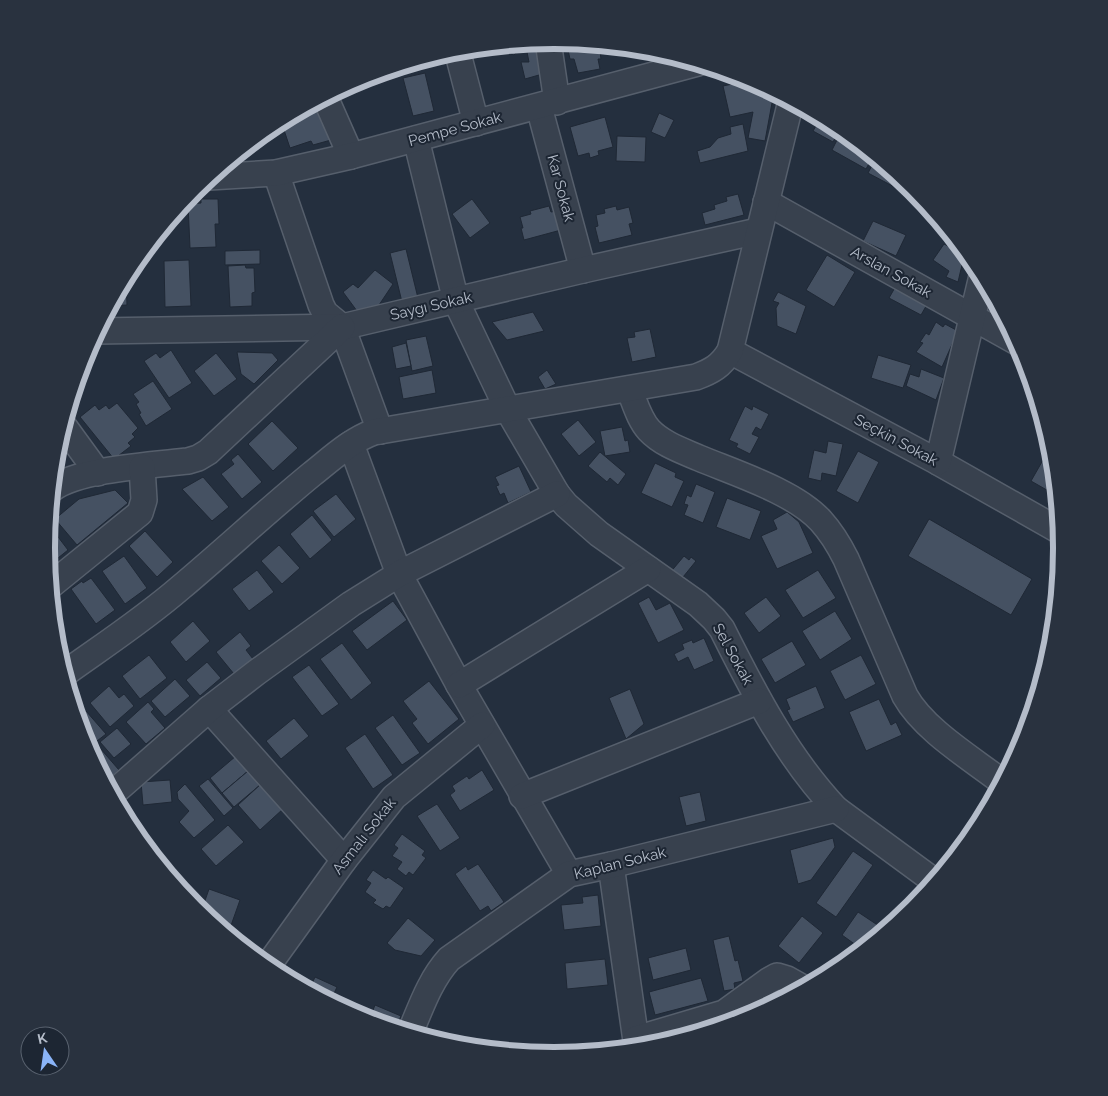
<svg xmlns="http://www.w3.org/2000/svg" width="1108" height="1096" font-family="Raleway,sans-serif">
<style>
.building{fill:#455162;stroke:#1f2835}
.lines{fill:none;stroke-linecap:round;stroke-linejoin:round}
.minor-casing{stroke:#565f6c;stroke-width:28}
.minor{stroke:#38414e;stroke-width:25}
.labels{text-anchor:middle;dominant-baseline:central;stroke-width:4;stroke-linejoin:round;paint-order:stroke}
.street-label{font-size:15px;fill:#b4bcc9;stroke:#1d2633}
.rim{fill:none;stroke:#b4bcc9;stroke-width:6}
</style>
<rect width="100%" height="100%" fill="#242f3e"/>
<!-- building -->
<g class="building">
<path d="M571,42L595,44L597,52H600L601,59H598L600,69L578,73L574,59H570L568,50L573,49Z"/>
<path d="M525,43L514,55L505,51L507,45Z"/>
<path d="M504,45L502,53L490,52L492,46Z"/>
<path d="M541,50L546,73L525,79L521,62H529L527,52Z"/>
<path d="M425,73L434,111L413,116L403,78Z"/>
<path d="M751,80L774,92L765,141L748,138L753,112L730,117L723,86Z"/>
<path d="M355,81L356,86L335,95L334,92Z"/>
<path d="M318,103L331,140L313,145L311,141L290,148L281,121L311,110L310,106Z"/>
<path d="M659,113L674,120L665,138L651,132Z"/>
<path d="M605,117L613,147L598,151L599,155L590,158L589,153L578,156L570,127Z"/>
<path d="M821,117L840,129L833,142L813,131Z"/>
<path d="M743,124L748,151L700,163L697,151L710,147L718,138L731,134L730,127Z"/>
<path d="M617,136L646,137L645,162L616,161Z"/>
<path d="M837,140L871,160L866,169L832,150Z"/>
<path d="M876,158L905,182L900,190L868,173Z"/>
<path d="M738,194L744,215L705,225L702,213L715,209L714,205L727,201L726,197Z"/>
<path d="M201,199H218L219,224H215L216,247L190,248L188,204L201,203Z"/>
<path d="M472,199L490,223L470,238L452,214Z"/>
<path d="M549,206L551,212L556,211L561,230L524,240L521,228H523L520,217L531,214L530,211Z"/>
<path d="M616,206L617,210L629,207L633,223L629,224L632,235L599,243L595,227L598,226L596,215L605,213L604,209Z"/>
<path d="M873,221L906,235L896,256L863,241Z"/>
<path d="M954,239L965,252L958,282L946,277L949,271L933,260L944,244L950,247Z"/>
<path d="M406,249L418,298L402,302L390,253Z"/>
<path d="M260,250V264L225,265V251Z"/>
<path d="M827,255L855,272L834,307L806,290Z"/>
<path d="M189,260L191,306L165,307L164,261Z"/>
<path d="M245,265L246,268H254L255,292L252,293V306L230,307L228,266Z"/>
<path d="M375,270L393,284L377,308L357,311L343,292L353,284L358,288Z"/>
<path d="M126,277L127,305L110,306Z"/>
<path d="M897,284L929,301L921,315L889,298Z"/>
<path d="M778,292L806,306L796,334L777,326L776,308L779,303L773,301Z"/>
<path d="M533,312L544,331L507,340L492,322Z"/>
<path d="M936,322L943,327L945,324L958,331L942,367L916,352L923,343L920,342L926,333L929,335Z"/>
<path d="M650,329L656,357L632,362L627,338L635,337L634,332Z"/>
<path d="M426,336L433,366L412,371L406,340Z"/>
<path d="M406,343L411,366L396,369L392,347Z"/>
<path d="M171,350L192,383L169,398L144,361L156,353L160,358Z"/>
<path d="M237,352L272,353L278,360L254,384L241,374Z"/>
<path d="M216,353L237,379L214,396L194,371Z"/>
<path d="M878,355L911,365L903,388L871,378Z"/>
<path d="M921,369L944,378L936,400L906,386L910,374L919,377Z"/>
<path d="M432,370L436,393L403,399L399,377Z"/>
<path d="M547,370L556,384L545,389L538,377Z"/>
<path d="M153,381L172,409L146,426L139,414L141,413L136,404L139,402L133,394Z"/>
<path d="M117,403L138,428L132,434L135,437L128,443L131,446L114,459L80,417L95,405L99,410L106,405L109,409Z"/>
<path d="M745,406L752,410L753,406L769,414L761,430L756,427L752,434L759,437L750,454L736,447L738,444L729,440Z"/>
<path d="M578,420L596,442L579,456L561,434Z"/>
<path d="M272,421L298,448L273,471L248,444Z"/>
<path d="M622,427L625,441L628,440L630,452L605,456L600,431Z"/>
<path d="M828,441L843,444L836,476L822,473L821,481L808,478L814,450L826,453Z"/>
<path d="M1051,446L1056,486L1052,493L1031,481Z"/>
<path d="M858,451L879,462L858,503L836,491Z"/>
<path d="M600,452L626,474L618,485L610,478L607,482L588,466Z"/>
<path d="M238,454L262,482L242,499L221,474L234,464L231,460Z"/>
<path d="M655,463L676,473L675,477L684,481L672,507L641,493Z"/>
<path d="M519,466L531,492L508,503L504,493L500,495L496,486L499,485L495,477Z"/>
<path d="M203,477L229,507L212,521L182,489Z"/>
<path d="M696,484L715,492L703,523L684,515L688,505L684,504L687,495L691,497Z"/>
<path d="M115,490L128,503L77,545L55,519L79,499Z"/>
<path d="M336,494L356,519L334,537L313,511Z"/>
<path d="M727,498L761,511L750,540L716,527Z"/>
<path d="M787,512L799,522L813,553L777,569L761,536L777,529L773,520Z"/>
<path d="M312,515L332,540L310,559L290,534Z"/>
<path d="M929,519L1032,579L1011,615L908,556Z"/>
<path d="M49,525L68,550L48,566L46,548Z"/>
<path d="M145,531L173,562L157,577L129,546Z"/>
<path d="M279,545L300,568L282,584L261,561Z"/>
<path d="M124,556L147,588L125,604L102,571Z"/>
<path d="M684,556L689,560L691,557L696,561L679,582L669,574Z"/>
<path d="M257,570L274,592L249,611L232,589Z"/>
<path d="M818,570L836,598L803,618L785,590Z"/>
<path d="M91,578L115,610L96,624L71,589L82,581L83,583Z"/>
<path d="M649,597L656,610L670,603L684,630L658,643L638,603Z"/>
<path d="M766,597L781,616L759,633L744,613Z"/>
<path d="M393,601L407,620L367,650L352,631Z"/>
<path d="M835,611L852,639L820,660L802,631Z"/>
<path d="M193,621L210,641L186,662L170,642Z"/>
<path d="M240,632L251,646L246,650L253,659L234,674L216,652Z"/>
<path d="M704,638L714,661L694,670L688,657L678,662L674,654L684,649L682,644L692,640L693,643Z"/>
<path d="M792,641L806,665L775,683L761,659Z"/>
<path d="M342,643L372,683L351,700L320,659Z"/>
<path d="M149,655L167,678L140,699L122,676Z"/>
<path d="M861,655L876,684L845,700L830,671Z"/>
<path d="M207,662L221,678L200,696L186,680Z"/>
<path d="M309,665L339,704L322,716L292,677Z"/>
<path d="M175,679L190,696L165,717L151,701Z"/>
<path d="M429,681L459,719L428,744L412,723L417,719L403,701Z"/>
<path d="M109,686L119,698L124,694L134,706L110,727L90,703Z"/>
<path d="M816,686L825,708L793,722L787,710L790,709L786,699Z"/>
<path d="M630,689L644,724L626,739L609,698Z"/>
<path d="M879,699L891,725L896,722L902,735L866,751L849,712Z"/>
<path d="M148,702L154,709L151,712L165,728L146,744L126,722Z"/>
<path d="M86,711L106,734L97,741L77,718Z"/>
<path d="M393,715L420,753L402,765L375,728Z"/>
<path d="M294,718L309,736L281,759L266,741Z"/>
<path d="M79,723L97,744L89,750L85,742Z"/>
<path d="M117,728L131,744L114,758L100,742Z"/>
<path d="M365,734L393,775L373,789L345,748Z"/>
<path d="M100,748L119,770L106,782L92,755Z"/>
<path d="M236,756L248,771L222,793L210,778Z"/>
<path d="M482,770L494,790L460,811L450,795L455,791L452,786L467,776L469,779Z"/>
<path d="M248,771L260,785L234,807L222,793Z"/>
<path d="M208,779L233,808L224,816L199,786Z"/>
<path d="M170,780L172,802L143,805L141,782Z"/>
<path d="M185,784L215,820L194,838L179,822L189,811L178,799L177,792Z"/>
<path d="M261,784L283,809L260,830L238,805Z"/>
<path d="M700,792L706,821L686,826L679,797Z"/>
<path d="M437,804L460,838L440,851L417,816Z"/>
<path d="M228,825L244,842L216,866L201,849Z"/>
<path d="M402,834L425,851L422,855L426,858L413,875L409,872L406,876L397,869L402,862L392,856L398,848L394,845Z"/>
<path d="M833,838L835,847L811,880L798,884L790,850Z"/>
<path d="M853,851L873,865L836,917L816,903Z"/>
<path d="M478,864L504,902L491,911L488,906L480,911L455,874L466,866L468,870Z"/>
<path d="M373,870L386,879L388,877L404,888L390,908L386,906L383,909L373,903L376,900L365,892L371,883L366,880Z"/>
<path d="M209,889L240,900L228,934L201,912Z"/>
<path d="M598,895L601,926L564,930L561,905L583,903L582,897Z"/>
<path d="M858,912L885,930L864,948L860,945V948L842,935Z"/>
<path d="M802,916L823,933L799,963L778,946Z"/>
<path d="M408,918L435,940L421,956L395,950L387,943Z"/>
<path d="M729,936L735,961L738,960L743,981L734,983L735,989L724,991L713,940Z"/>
<path d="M686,948L691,970L653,980L648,958Z"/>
<path d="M605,959L608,985L567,989L565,963Z"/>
<path d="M315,977L337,987L330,1002L309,990Z"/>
<path d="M701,978L708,1001L655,1015L649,992Z"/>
<path d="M375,1005L401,1016L396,1028L369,1020Z"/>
<path d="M471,1040L495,1045L494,1050L470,1048Z"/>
<path d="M498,1044L523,1050L522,1053L497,1050Z"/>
<path d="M527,1046L555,1050L554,1056L525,1053Z"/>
</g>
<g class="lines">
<defs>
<g id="minor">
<path d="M548,41L557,102"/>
<path d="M457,50L476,123"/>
<path d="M325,97L351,156"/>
<path d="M539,107L583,270"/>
<path d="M416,139L456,301L508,410L557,494L566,505L599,534L698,604L714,619L722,629C754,693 787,757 836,809L934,881"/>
<path d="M276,173L321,305L325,313L342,327"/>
<path d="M209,177L276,173L351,156L698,63"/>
<path d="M766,202L1017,342"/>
<path d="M342,327L380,431"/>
<path d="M97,331L342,327L583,270L758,231"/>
<path d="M730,351L938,462L1060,531"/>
<path d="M629,389C635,403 639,419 649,430C662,444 683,451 699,458C735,473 795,492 821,521C831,532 839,545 846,559L905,696C924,730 971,758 1002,782"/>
<path d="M63,425L98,473"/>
<path d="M351,444L399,574L459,685L569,874"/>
<path d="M938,462L982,276"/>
<path d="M52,489C78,469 153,465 188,461L198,458L208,452L342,327"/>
<path d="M50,586L140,513L144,500L142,467"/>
<path d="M64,674C103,646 143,620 180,588C224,551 267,511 312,474C331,459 351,440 374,432L696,377C712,371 721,366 730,351L791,101"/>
<path d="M459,685L648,569"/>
<path d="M209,709L344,860"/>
<path d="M112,794L209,709L257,672L351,604L399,574L557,494"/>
<path d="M522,796L759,701"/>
<path d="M611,865L637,1048"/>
<path d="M267,967L344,860L394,797L482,725"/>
<path d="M410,1033C421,1007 430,980 449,959L569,874L611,865L836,809"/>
<path d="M636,1039L724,1013L768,981L777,976L787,979L803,988"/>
</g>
</defs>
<!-- minor casing -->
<use href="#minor" class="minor-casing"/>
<!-- minor -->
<use href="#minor" class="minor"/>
</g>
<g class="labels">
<!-- street labels -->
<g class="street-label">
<text transform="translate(455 129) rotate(-15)">Pempe Sokak</text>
<text transform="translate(561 188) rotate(75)">Kar Sokak</text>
<text transform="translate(891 272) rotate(29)">Arslan Sokak</text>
<text transform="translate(431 306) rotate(-13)">Saygı Sokak</text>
<text transform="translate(896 440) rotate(28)">Seçkin Sokak</text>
<text transform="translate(733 654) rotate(61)">Sel Sokak</text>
<text transform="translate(364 836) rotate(-52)">Asmalı Sokak</text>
<text transform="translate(620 863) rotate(-14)">Kaplan Sokak</text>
</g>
</g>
<!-- crop -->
<path d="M0 0H1108V1096H0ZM55 548a499 499 0 1 1 998 0a499 499 0 1 1-998 0Z" fill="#29323f" fill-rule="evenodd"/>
<path class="rim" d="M55 548a499 499 0 1 1 998 0a499 499 0 1 1-998 0Z"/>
<!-- north arrow -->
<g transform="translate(45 1051) rotate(347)"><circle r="24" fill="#1d2633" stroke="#59626f"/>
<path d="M0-4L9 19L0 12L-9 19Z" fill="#8ab4f8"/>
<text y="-8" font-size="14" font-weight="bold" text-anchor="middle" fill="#b4bcc9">K</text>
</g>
</svg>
